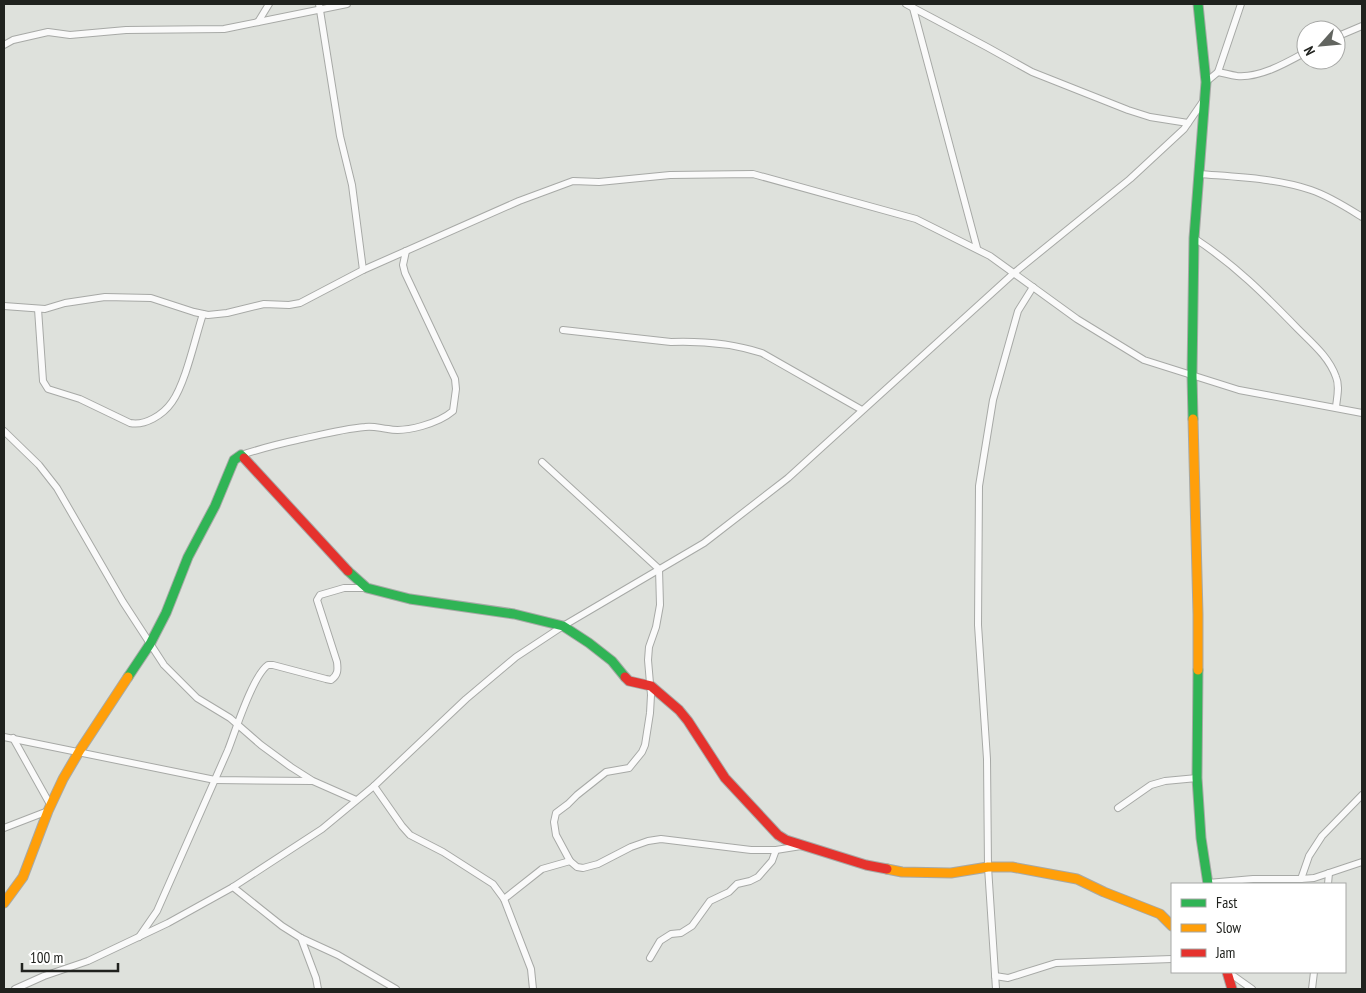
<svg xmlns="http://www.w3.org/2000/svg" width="1366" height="993" font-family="'PT Sans Narrow',sans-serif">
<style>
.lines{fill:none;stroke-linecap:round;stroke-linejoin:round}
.street-casing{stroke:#a7a9a6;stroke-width:8}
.fast-casing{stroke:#a7a9a6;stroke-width:11}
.slow-casing{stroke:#a7a9a6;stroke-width:11}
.jam-casing{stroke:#a7a9a6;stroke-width:11}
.street{stroke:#fafafa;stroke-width:6}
.fast{stroke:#30b455;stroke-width:9}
.slow{stroke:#ff9f0a;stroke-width:9}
.jam{stroke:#e5322d;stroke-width:9}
</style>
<rect width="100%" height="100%" fill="#dee1dc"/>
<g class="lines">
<defs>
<g id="street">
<path d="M319,4L340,136L352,185L363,270"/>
<path d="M906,4L987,47L1032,72L1128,110L1150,117L1188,123"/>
<path d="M913,8L977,248"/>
<path d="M258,22L269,4"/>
<path d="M1336,37L1362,26"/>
<path d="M4,45L13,40L48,32L70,35L126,30L224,29L347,4"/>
<path d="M1218,72C1224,73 1230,75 1237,76C1260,78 1286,63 1306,52"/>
<path d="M1206,82L1218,72L1241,4"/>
<path d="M1199,174C1236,177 1275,178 1311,190C1329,196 1346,207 1362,217"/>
<path d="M1194,238C1234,264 1265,295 1298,329C1312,343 1329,357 1336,377C1340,386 1337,397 1336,407"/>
<path d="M4,306L45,309L65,303L105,297L151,298L194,312L208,315L227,313L264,304L289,305L300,303L363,270L519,201L573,181L599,182L670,175L753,174L916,219L990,256L1077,319L1144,360L1239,390L1362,413"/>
<path d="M38,309L43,381L48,389L80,399L130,423C145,426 163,415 172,402C186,382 195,338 203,314"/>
<path d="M563,330L671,342C701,341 734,344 762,353L862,410"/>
<path d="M4,431L39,465L57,488L123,602L164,665L197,698L230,718L261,745L291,767L313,781L356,800"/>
<path d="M241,455C260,449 278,444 297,440C320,435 342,429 365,427C374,426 379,428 388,429C406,433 439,423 453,411L456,389L455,379L405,273L403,265L406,251"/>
<path d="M542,462L659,569L660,605L656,627L649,647L648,660L651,695L650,713L645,745L642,752L629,768L606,772L577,795L568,804L556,813L554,822L556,835L570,861L577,867L583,868L598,864L631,847L648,841L661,839L751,850H776L801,846"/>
<path d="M4,737L215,780L312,781"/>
<path d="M13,738L51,806"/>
<path d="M374,786L402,826L410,835L443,852L493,884L504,899L531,969L533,989"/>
<path d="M1118,808L1151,785L1165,781L1197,778"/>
<path d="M4,828L48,811"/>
<path d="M1301,879L1309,856L1322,836L1362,795"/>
<path d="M1208,883L1253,879H1301L1314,878L1362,862"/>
<path d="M1328,884L1329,873"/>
<path d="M233,887L282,926L301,938L338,955L396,989"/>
<path d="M504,899L542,869L570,861"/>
<path d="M139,937L157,911L228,750C235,732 253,675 268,665H273L326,679L331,680C338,675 338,670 337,662L317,600L320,595L344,588H367"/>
<path d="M301,938L316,978L318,989"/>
<path d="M650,958L660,941L671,934L681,933L692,926L710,901L729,892L737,884L750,881L758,877L772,861L776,850"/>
<path d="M1228,972L1252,989"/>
<path d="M995,976L1008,978L1056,963L1172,959"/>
<path d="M15,989L44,976L88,961L168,923L233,887L322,829L374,786L466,699L516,657L563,626L704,543L788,478L1014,273L1130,179L1184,129L1204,100"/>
<path d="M996,989L988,867L987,759L978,625L979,486L993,400L1018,311L1033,287"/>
<path d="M1312,989L1314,972"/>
</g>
<g id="fast">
<path d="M1193,419L1192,375L1194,238L1206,82L1198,4"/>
<path d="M348,571L367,588L410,599L514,614L563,626L589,643L612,661L625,677"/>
<path d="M1198,670L1197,778L1201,838L1208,884"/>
<path d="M128,677L150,644L166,613L188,557L215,506L234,460L241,455L244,458"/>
</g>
<g id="slow">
<path d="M1193,419L1198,614V670"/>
<path d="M887,869L902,872L951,873L988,867H1012L1077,879L1104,892L1160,914L1172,926"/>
<path d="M4,903L23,877L48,811L63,779L80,750L128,677"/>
</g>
<g id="jam">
<path d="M244,458L348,571"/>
<path d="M625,677L629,681L651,686L679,710L688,721L725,778L778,835L786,840L866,865L887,869"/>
<path d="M1227,972L1232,989"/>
</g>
</defs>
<!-- street casing -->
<use href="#street" class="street-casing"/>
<!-- fast casing -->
<use href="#fast" class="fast-casing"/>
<!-- slow casing -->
<use href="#slow" class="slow-casing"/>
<!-- jam casing -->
<use href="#jam" class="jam-casing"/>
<!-- street -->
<use href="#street" class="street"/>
<!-- fast -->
<use href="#fast" class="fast"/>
<!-- slow -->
<use href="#slow" class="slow"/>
<!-- jam -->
<use href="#jam" class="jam"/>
</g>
<!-- border -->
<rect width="1366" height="993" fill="none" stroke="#20221e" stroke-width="10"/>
<!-- legend -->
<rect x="1171" y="883" width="175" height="90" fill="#ffffff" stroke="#a6a7a5"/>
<rect x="1181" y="899" width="25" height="8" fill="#30b455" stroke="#a6a7a5"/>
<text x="1216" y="908" font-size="15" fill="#20221e">Fast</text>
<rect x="1181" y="924" width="25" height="8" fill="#ff9f0a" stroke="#a6a7a5"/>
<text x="1216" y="933" font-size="15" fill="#20221e">Slow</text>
<rect x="1181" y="949" width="25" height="8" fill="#e5322d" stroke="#a6a7a5"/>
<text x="1216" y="958" font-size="15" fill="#20221e">Jam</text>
<!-- north arrow -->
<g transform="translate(1321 45) rotate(243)"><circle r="24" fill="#ffffff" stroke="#a6a7a5"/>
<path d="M0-4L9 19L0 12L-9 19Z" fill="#626560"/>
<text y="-8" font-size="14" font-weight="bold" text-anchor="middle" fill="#20221e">N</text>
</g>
<!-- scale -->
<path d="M22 963v8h96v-8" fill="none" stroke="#20221e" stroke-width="2.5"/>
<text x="30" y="963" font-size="15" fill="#20221e" stroke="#ffffff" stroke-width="4" paint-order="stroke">100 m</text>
</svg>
